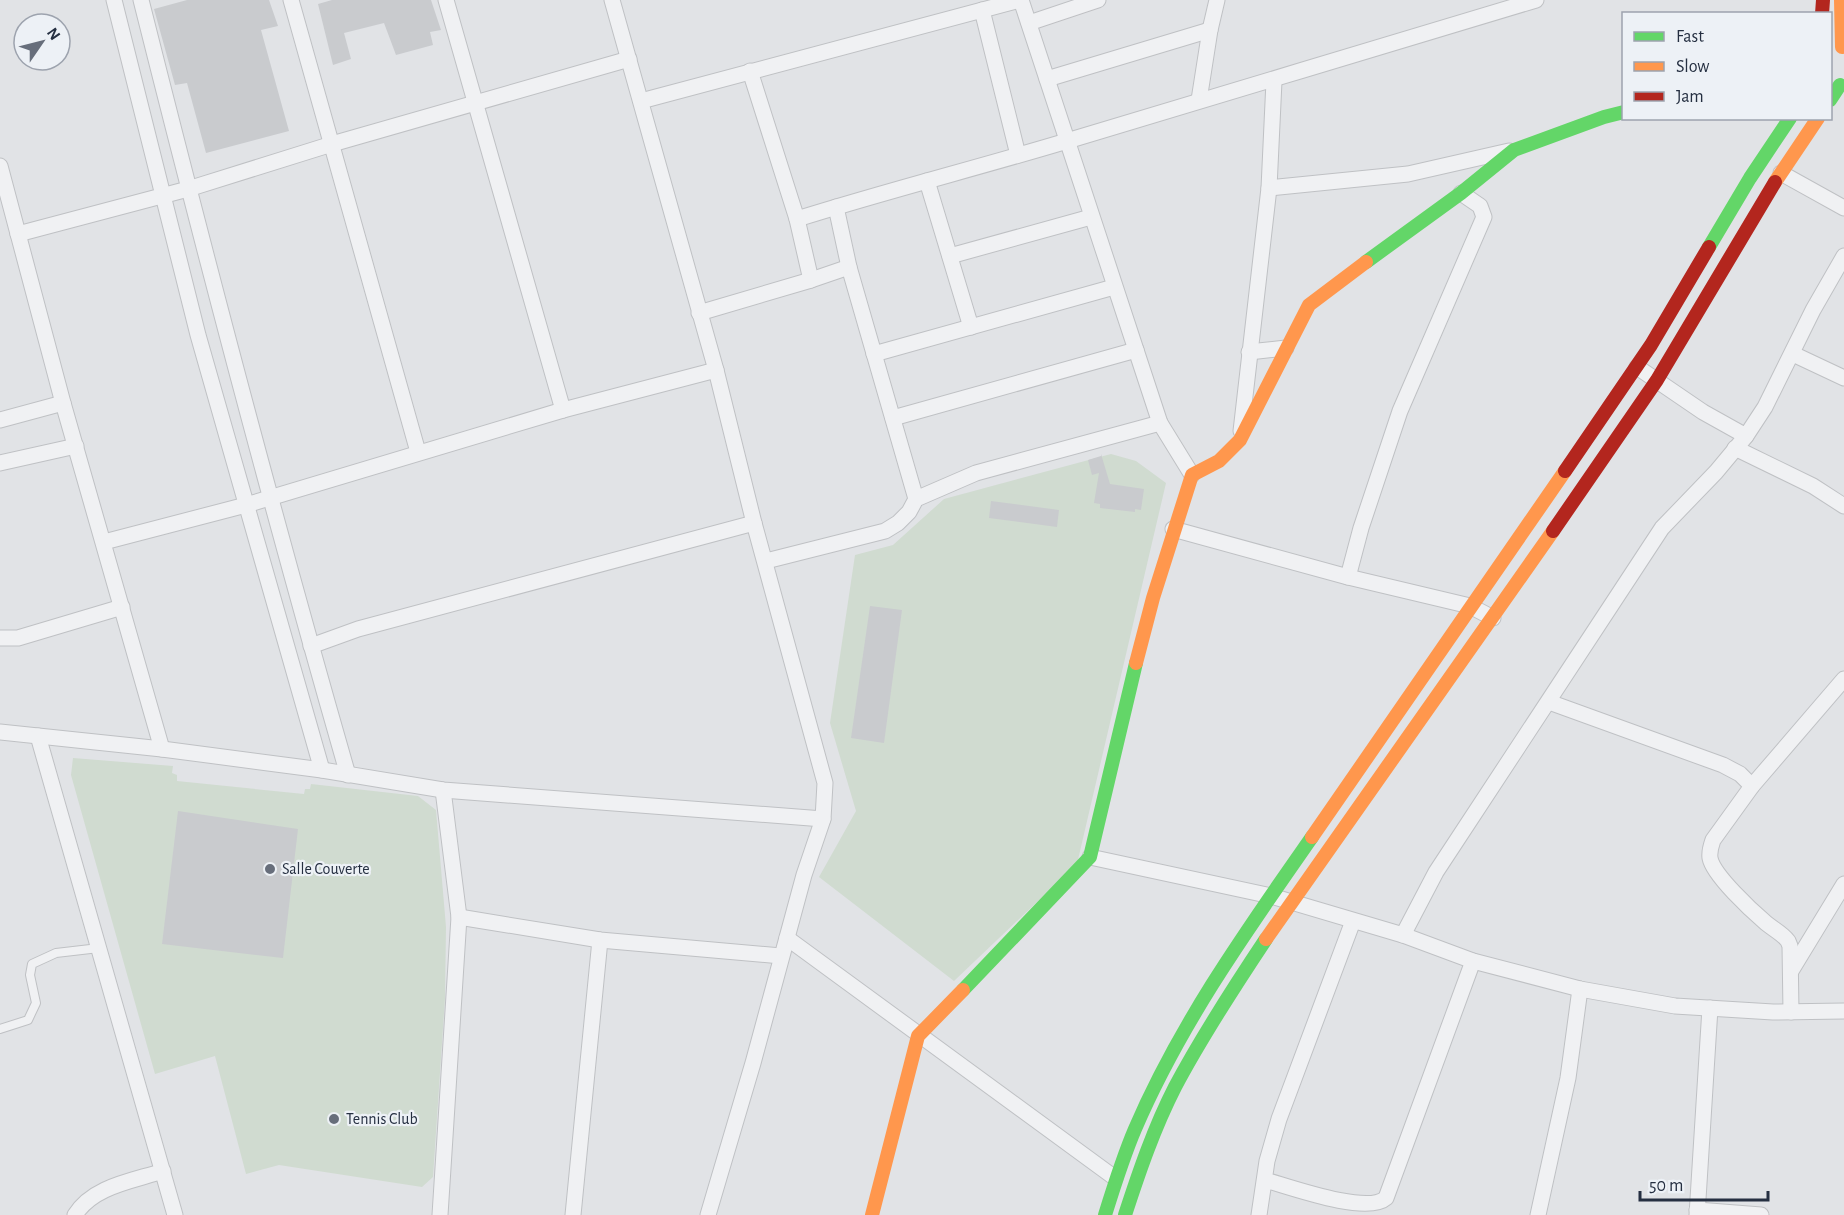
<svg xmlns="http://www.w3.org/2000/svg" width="1844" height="1215" font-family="'Alegreya Sans',sans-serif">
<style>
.green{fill:#d0dbd0}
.building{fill:#c9cbce}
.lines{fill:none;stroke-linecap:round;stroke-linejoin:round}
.lane-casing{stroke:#bfc1c4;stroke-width:10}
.street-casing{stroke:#bfc1c4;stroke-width:17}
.lane{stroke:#f0f1f3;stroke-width:8}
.street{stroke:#f0f1f3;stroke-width:15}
.fast{stroke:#63d668;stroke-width:14}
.slow{stroke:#ff974d;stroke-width:14}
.jam{stroke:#b3261e;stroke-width:14}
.poi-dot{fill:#676e7b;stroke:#edf1f6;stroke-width:2}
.labels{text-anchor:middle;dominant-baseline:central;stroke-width:4.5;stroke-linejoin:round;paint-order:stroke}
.poi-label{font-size:16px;fill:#252f41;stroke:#edf1f6;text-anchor:start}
</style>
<rect width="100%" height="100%" fill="#e1e3e6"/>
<!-- green -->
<g class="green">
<path d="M1111,454L1136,461L1166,483L1077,864L954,981L819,877L856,811L830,723L855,555L893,545L944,499Z"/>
<path d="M73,758L173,766L172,773L177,775V781L304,794L305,789H310L311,784L418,796L436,810L446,927L445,998L433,1177L422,1187L279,1165L246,1174L215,1056L155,1074L71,775Z"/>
</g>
<!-- building -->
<g class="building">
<path d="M187,0H269L278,26L261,30L289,131L206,153L187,83L175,85L154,9Z"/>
<path d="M332,0H431L441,30L430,32L433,45L396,55L384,23L344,33L351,59L333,65L318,4Z"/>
<path d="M1101,454L1110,484L1144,489L1141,510L1135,509V512L1100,508V504L1094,503L1099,473L1092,475L1088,460L1101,456Z"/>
<path d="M991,501L1059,510L1057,527L989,518Z"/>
<path d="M870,606L902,610L884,743L851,738Z"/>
<path d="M178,811L298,829L283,958L162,944Z"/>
</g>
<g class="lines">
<defs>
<path id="lane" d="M0,1029L28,1020L36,1003L30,975L32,964L56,953L99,948"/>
<g id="street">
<path d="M114,0L198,335L322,770"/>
<path d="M141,0C206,259 274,518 348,775"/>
<path d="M291,0L418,452"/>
<path d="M446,0L563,410"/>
<path d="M612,0L716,370L754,523L825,783L823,819L804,875L753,1063L708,1215"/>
<path d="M1021,0L1160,423L1192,475"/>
<path d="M982,10L1018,155"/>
<path d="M1029,23L1098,0"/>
<path d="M750,71L797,219L811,280"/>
<path d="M1047,79L1210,30"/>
<path d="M1199,100L1210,30L1217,0"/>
<path d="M641,101L1020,0"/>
<path d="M0,166L63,403L162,749"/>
<path d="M1781,173L1844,208"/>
<path d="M927,181L971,327"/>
<path d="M1269,188L1408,174L1509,151"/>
<path d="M836,207L849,267L916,499"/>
<path d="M797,219C886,191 977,168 1067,141C1223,94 1380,47 1536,0"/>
<path d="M18,234L188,189L332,144L629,59"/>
<path d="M950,256L1091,217"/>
<path d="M699,313L811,280L849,267"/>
<path d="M1249,352L1286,348"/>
<path d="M874,354L1114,287"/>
<path d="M1793,354L1844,378"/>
<path d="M1637,367L1703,412L1746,436L1765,407L1813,310L1844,256"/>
<path d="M893,418L1136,350"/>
<path d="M0,420L63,403"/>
<path d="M1241,431L1269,188L1274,81"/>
<path d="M1735,448L1813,486L1844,506"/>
<path d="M0,463L76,446"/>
<path d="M1173,529L1348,577L1470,606L1493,618"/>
<path d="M104,542L246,505L563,410L716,370"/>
<path d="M766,561L885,531L898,523L909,512L916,499L976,473L1160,423"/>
<path d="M1348,577L1361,528L1400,411L1484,217L1480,206L1461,193"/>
<path d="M0,638H18L122,607"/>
<path d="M311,646L358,629L754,523"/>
<path d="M1549,702L1723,765L1740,774L1752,786"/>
<path d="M0,732L162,749L322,770L443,790L823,819"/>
<path d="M38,736L175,1215"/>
<path d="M1090,857L1271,896L1403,935L1473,961L1580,989L1675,1006L1773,1012L1844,1011"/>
<path d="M459,917L600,940L781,956"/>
<path d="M1403,935L1436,872L1662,528L1716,472L1746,436"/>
<path d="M787,938L1115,1178"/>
<path d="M1791,971L1844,884"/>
<path d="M1791,1012L1790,946L1788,941C1782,933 1773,929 1766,923C1752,911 1713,875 1710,858C1709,851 1711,846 1713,840L1752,786L1844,679"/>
<path d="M1265,1180C1290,1187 1367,1215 1386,1198L1473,961"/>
<path d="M1697,1210L1761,1215"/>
<path d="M75,1215C93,1186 133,1181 163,1171"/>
<path d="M440,1215L459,917L443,790"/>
<path d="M573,1215L600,940"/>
<path d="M1259,1215L1267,1161L1279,1119L1353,921"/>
<path d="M1538,1215L1568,1078L1580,989"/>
<path d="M1697,1215L1710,1008"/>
</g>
</defs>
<!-- lane casing -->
<use href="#lane" class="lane-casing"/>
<!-- street casing -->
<use href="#street" class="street-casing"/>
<!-- lane -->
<use href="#lane" class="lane"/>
<!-- street -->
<use href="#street" class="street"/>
<!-- fast -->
<g class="fast">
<path d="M1830,100L1840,85"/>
<path d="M1709,247L1750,178L1790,118"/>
<path d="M1366,262L1461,193L1514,150L1604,117L1624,112"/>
<path d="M963,990L1090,857L1136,663"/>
<path d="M1105,1215C1114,1186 1123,1157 1135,1129C1180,1024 1247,930 1312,837"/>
<path d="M1125,1215C1139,1172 1154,1128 1175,1087C1202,1036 1234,987 1266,939"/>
</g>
<!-- slow -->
<g class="slow">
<path d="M1841,0L1842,47"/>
<path d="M1775,182L1818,118"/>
<path d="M1136,663L1153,598L1192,475L1219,461L1240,440L1309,305L1366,262"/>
<path d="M1312,837L1565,471"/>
<path d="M1266,939L1553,531"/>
<path d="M872,1215L918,1036L963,990"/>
</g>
<!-- jam -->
<g class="jam">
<path d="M1822,14L1823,0"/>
<path d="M1565,471L1651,345L1709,247"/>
<path d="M1553,531L1657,380L1775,182"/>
</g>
</g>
<!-- markers -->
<g class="poi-dot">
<circle cx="270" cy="869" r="6"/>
<circle cx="334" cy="1119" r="6"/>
</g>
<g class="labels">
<!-- poi labels -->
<g class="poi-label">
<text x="282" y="869">Salle Couverte</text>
<text x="346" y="1119">Tennis Club</text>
</g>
</g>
<!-- legend -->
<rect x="1622" y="12" width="210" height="108" fill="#edf1f6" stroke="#9da3ae" stroke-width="1.5"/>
<rect x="1634" y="32" width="30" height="9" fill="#63d668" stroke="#9da3ae" stroke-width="1.5"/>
<text x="1676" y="42" font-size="18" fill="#252f41">Fast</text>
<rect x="1634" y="62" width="30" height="9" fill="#ff974d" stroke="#9da3ae" stroke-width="1.5"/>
<text x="1676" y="72" font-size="18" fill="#252f41">Slow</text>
<rect x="1634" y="92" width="30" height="9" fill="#b3261e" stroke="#9da3ae" stroke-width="1.5"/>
<text x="1676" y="102" font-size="18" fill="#252f41">Jam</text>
<!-- north arrow -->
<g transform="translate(42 42) rotate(55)"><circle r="28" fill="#edf1f6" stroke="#9da3ae" stroke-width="1.5"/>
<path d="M0-4.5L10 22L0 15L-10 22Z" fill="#676e7b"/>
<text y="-9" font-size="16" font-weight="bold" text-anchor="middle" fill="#252f41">N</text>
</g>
<!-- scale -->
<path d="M1640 1191v9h128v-9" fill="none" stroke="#252f41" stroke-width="3"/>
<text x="1649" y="1191" font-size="18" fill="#252f41" stroke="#edf1f6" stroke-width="4.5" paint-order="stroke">50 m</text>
</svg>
